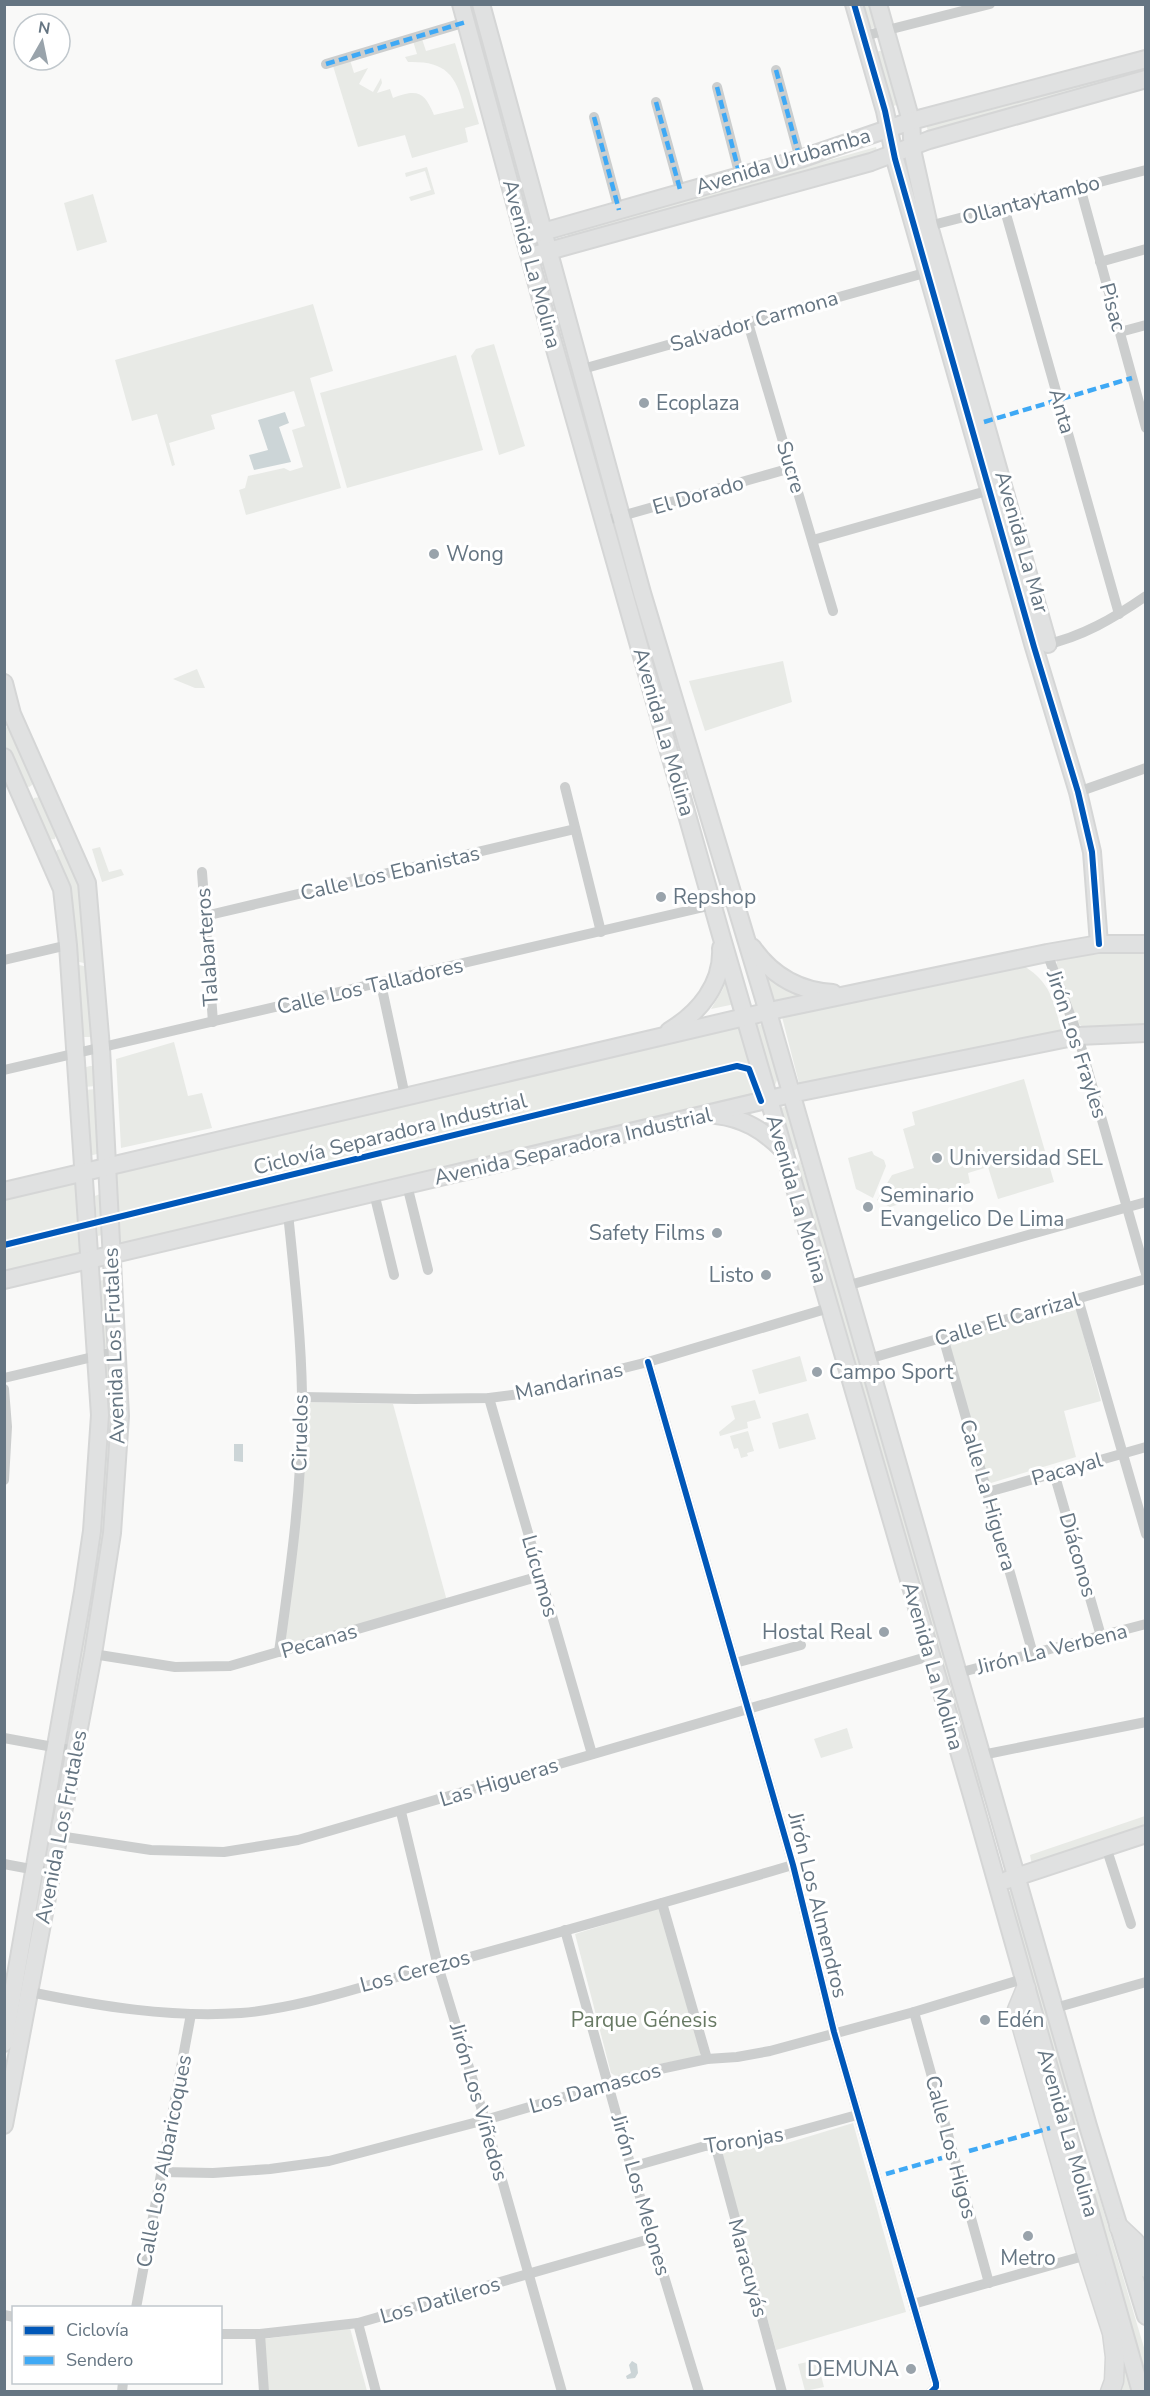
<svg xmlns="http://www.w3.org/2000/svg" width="1150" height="2396" font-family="'Nunito Sans',sans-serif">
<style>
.green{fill:#e8eae6}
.water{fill:#ccd5d7}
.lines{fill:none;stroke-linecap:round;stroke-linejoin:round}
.secondary-casing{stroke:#d5d6d6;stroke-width:20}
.primary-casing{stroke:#d5d6d6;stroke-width:21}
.street{stroke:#cccece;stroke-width:10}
.secondary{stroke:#e0e1e1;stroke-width:16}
.primary{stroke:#e0e1e1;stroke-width:18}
.quiet{stroke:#3fa9f5;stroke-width:4.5;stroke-dasharray:9 4.5;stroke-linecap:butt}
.cycleway-casing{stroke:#fff;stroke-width:10}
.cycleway{stroke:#0057b8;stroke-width:6}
.poi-dot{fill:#99a3ab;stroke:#fff;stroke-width:2}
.labels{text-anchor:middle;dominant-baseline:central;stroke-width:6;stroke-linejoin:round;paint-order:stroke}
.street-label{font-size:21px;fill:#657582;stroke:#fff}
.poi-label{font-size:21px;fill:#657582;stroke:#fff;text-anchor:start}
.park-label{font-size:21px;fill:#687a64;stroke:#fff}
</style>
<rect width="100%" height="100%" fill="#f9f9f8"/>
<!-- green -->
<g class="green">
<path d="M467,5H473L505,121L502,123L472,15Z"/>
<path d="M859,5H871L877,27L869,29Z"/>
<path d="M422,39L426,51L455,43L479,124L465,128L468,142L412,158L405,135L358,147L333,66L350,60L354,73L368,68L359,84L373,92L381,78L382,83L377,93L390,89L393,98C417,89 424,91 434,115L464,108C456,73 444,61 408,62L405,57L417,54L413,41Z"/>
<path d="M879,51H884L900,100L897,105L893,106L888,104L876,53Z"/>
<path d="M1145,65V75L928,132L926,123Z"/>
<path d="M876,147L878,155L569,241L567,233Z"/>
<path d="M512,152H515L534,224L529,225L509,153Z"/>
<path d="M427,167L435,194L411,201L409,197L431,190L425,171L406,177L405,173Z"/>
<path d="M93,194L107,242L77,251L64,203Z"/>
<path d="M313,304L333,371L310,378L341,488L246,515L239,490L245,488L248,476L284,468L290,471L303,467L292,430L305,426L294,391L211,415L215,429L169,443L175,465L172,466L157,414L132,421L115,360Z"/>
<path d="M494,344L525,446L499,455L471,356L476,349Z"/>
<path d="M456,355L483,450L347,488L320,393Z"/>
<path d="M783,661L792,702L705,731L689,681Z"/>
<path d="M197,669L205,688H195L173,679Z"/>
<path d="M4,726L10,729L33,779L32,785L29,787L21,784L5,744Z"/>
<path d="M40,797L57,832L55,839L47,840L31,803L34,798Z"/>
<path d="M100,847L109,872L121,869L124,875L102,882L92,849Z"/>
<path d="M63,849L65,850L79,881L88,964L75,961L54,856L57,850Z"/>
<path d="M1131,951H1145V1025L1083,1027L1073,1020L1055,969L1058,958Z"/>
<path d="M75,964L88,967L93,1037H80Z"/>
<path d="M1021,964C1052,983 1053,1000 1062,1033L800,1087L782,1017Z"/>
<path d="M728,971L735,1004L711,1009L723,989Z"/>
<path d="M764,975C783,989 799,993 822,996L775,1006Z"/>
<path d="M754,1023L763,1025L765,1030L778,1078L773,1090Z"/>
<path d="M741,1024L763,1097L125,1245L118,1242L113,1173Z"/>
<path d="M174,1042L188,1096L202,1093L212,1128L121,1148L116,1059Z"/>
<path d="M90,1066H95L96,1086L84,1087L83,1068Z"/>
<path d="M1024,1079L1054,1182L998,1199L988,1167L968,1173L970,1183L890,1207L877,1200L892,1175L914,1168L903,1129L915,1125L912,1112Z"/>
<path d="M96,1089L101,1153L89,1156L85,1090Z"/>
<path d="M788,1106L799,1147L789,1154L777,1109Z"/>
<path d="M872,1151L874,1155L884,1160L886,1166L873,1198L856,1189L848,1158Z"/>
<path d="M800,1160L806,1180L809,1181L985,1795L981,1796L978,1794L795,1169Z"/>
<path d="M78,1179L81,1248L77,1257L5,1275L4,1198Z"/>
<path d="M100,1194L102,1235L98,1236L95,1196Z"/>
<path d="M109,1279L112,1347L104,1348L98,1281Z"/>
<path d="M1074,1305L1076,1307L1101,1401L1064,1411L1076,1457L991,1483L987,1480L949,1342L951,1339Z"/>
<path d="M800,1356L807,1381L759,1394L752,1370Z"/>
<path d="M110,1358L115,1416L106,1535L72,1740L67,1743L63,1740L106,1416L105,1360Z"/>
<path d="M755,1400L761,1418L747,1422L748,1428L720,1436L719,1432L735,1419L731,1406Z"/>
<path d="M304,1402L393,1404L447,1601L283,1648Z"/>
<path d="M808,1413L816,1439L779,1449L772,1423Z"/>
<path d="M748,1431L754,1451L747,1453L748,1456L741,1458L738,1448L734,1449L730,1436Z"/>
<path d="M847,1728L853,1748L821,1758L814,1739Z"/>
<path d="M66,1756L47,1859V1834L61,1758Z"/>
<path d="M1145,1816V1828L1032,1865L1030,1855Z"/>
<path d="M1013,1890L1079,2131L1072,2132L1006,1892Z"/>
<path d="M659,1908L701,2052L699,2057L659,2064L617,2077L611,2073L575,1934Z"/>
<path d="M853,2123L906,2312L776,2350L721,2152L784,2144Z"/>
<path d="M1097,2189L1145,2351V2381L1091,2191Z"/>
<path d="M350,2328L367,2391H268L264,2339Z"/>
<path d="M1125,2350L1136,2391L1115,2392Z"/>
<path d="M817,2360L824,2387L805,2391L798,2364Z"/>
</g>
<!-- water -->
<g class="water">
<path d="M285,412L289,423L279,427L291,462L254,470L249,455L268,450L258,420Z"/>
<path d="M234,1444H243V1462L234,1461Z"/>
<path d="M632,2361L637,2364L638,2373L635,2378L627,2379L626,2376L631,2373L629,2365Z"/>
</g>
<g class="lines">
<defs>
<g id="secondary">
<path d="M461,4L547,321L721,935L973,1799L1141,2392"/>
<path d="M481,4L642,593L765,1002L1088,2126L1146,2316"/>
<path d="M854,4L885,111L895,159L1034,647L1078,792L1092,852L1099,944"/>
<path d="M878,4L911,121L913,154L929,226L1048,644"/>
<path d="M532,235L800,159L911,121L1146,59"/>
<path d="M538,254L871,162L929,140L1146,79"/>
<path d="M4,683L12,714L87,883L101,1048L120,1416L112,1533L93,1654L4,2125"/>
<path d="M4,757L62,889L68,945L100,1415L92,1531L83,1592L4,2043"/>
<path d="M752,947C772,976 798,991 833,993"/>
<path d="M669,1031C699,1013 723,984 721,948"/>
<path d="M716,1115C743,1118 763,1130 782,1149"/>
<path d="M4,1191L779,1009L1047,953L1099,944H1146"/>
<path d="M4,1280L791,1094L1078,1036L1146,1033"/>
<path d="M1007,1880L1146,1834"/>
</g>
<g id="primary">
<path d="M1026,1988L1017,2010L1087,2255L1112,2333L1115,2357L1114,2381L1110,2392"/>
<path d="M1119,2227L1135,2242L1146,2268"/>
</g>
</defs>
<!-- secondary casing -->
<use href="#secondary" class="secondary-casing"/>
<!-- primary casing -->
<use href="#primary" class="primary-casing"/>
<!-- street -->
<g class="street">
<path d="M864,36L990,4"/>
<path d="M326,64L466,22"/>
<path d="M776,70L800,159"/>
<path d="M717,87L740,176"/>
<path d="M656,102L681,193"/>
<path d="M594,117L619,210"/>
<path d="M1080,187L1146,428"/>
<path d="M1004,207L1119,614"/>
<path d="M925,227L1146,170"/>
<path d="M1100,262L1146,249"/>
<path d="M748,323L833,611"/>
<path d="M1120,332L1146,325"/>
<path d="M579,370L928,272"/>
<path d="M604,521L791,468"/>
<path d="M813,540L990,490"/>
<path d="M1044,645C1082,637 1114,618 1146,596"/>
<path d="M565,787L601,932"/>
<path d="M1078,792L1146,768"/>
<path d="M202,872L213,1022"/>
<path d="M205,916L575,829"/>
<path d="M1047,953L1078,1036L1146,1274"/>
<path d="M4,960L68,945"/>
<path d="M381,984L405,1096"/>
<path d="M4,1070L734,900"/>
<path d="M407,1185L428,1270"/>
<path d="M374,1193L394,1275"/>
<path d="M846,1286L1146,1202"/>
<path d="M1078,1299L1146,1534"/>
<path d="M943,1337L1033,1654"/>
<path d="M868,1359L1146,1279"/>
<path d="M648,1362L793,1865L834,2032L936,2383V2387L931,2392"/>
<path d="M4,1378L118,1351"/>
<path d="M4,1389L7,1427L4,1480"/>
<path d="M302,1397L415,1399L489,1398L520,1394L648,1362L829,1308"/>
<path d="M489,1398L592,1754"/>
<path d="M1054,1473L1101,1636"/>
<path d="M988,1492L1146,1447"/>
<path d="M279,1652C291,1567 303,1481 302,1394C301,1334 294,1273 288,1213"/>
<path d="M93,1654L175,1667L230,1666L540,1576"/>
<path d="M735,1663L801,1645"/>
<path d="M958,1673L1146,1624"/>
<path d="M4,1738L75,1751"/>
<path d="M982,1755L1146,1722"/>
<path d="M401,1812L438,1966L485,2120L562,2392"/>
<path d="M59,1836L151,1850L224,1852L298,1840L930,1656"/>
<path d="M1106,1847L1131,1924"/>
<path d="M4,1864L52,1873"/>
<path d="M662,1903L707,2059"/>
<path d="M565,1930L631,2167L699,2392"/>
<path d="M30,1992C98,2006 171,2018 241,2013C302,2008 363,1986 422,1970C546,1937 669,1901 793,1865"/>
<path d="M1055,2008L1146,1982"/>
<path d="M914,2012L989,2283"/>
<path d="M715,2144L782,2392"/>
<path d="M631,2167L705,2146L766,2140L857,2115"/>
<path d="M162,2172L213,2173L270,2169L329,2161L485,2120L660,2069L707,2059L737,2057L770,2051L914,2012L1023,1979"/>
<path d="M913,2304L1087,2255"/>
<path d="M136,2308L191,2014"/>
<path d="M4,2315L14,2317"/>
<path d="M358,2323L376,2392"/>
<path d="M220,2334H260L358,2323L653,2238"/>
<path d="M260,2334L264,2392"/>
<path d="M122,2392L123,2382"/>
</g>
<!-- secondary -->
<use href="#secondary" class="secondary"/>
<!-- primary -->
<use href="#primary" class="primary"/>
<!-- quiet -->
<g class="quiet">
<path d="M326,64L466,22"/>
<path d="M776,70L800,159"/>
<path d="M717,87L740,176"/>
<path d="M656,102L681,193"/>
<path d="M594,117L619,210"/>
<path d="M984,422L1132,378"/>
<path d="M969,2151L1050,2128"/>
<path d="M886,2174L942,2158"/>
</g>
<defs>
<g id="cycleway">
<path d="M854,4L885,111L895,159L1034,647L1078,792L1092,852L1099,944"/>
<path d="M4,1245L737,1066L749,1069L761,1101"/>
<path d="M648,1362L793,1865L834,2032L936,2383V2387L931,2392"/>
</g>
</defs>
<!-- cycleway casing -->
<use href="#cycleway" class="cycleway-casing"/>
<!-- cycleway -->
<use href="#cycleway" class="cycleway"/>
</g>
<!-- markers -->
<g class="poi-dot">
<circle cx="644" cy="403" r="6"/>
<circle cx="434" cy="554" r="6"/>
<circle cx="661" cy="897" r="6"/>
<circle cx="937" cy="1158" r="6"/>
<circle cx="868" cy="1207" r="6"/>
<circle cx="717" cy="1233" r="6"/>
<circle cx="766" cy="1275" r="6"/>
<circle cx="817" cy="1372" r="6"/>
<circle cx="884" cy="1632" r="6"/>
<circle cx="985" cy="2020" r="6"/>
<circle cx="1028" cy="2236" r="6"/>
<circle cx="911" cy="2369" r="6"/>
</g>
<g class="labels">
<!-- street labels -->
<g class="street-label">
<text transform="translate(783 161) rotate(-17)">Avenida Urubamba</text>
<text transform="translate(1031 200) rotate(-15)">Ollantaytambo</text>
<text transform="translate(532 264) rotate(75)">Avenida La Molina</text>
<text transform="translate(1113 307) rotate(74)">Pisac</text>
<text transform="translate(754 321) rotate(-16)">Salvador Carmona</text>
<text transform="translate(1062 411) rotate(74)">Anta</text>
<text transform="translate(791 467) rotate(73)">Sucre</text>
<text transform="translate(698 495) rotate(-16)">El Dorado</text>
<text transform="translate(1022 542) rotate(74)">Avenida La Mar</text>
<text transform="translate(664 732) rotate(74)">Avenida La Molina</text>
<text transform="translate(390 873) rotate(-13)">Calle Los Ebanistas</text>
<text transform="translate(207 947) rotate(-94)">Talabarteros</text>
<text transform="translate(370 986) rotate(-13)">Calle Los Talladores</text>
<text transform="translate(1077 1044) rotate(72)">Jirón Los Frayles</text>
<text transform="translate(390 1134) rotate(-14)">Ciclovía Separadora Industrial</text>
<text transform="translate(573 1146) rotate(-13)">Avenida Separadora Industrial</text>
<text transform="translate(797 1199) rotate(74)">Avenida La Molina</text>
<text transform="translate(1007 1319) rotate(-16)">Calle El Carrizal</text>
<text transform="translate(114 1346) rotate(-92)">Avenida Los Frutales</text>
<text transform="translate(569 1381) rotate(-13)">Mandarinas</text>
<text transform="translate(300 1433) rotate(-89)">Ciruelos</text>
<text transform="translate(1067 1469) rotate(-16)">Pacayal</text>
<text transform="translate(988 1495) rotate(74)">Calle La Higuera</text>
<text transform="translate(1078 1555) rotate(74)">Diáconos</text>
<text transform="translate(540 1576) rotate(74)">Lúcumos</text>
<text transform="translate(319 1641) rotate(-16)">Pecanas</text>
<text transform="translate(1052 1649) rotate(-14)">Jirón La Verbena</text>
<text transform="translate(933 1666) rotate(74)">Avenida La Molina</text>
<text transform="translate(499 1782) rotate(-17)">Las Higueras</text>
<text transform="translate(61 1827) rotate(-79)">Avenida Los Frutales</text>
<text transform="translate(818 1905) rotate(76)">Jirón Los Almendros</text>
<text transform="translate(415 1971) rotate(-15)">Los Cerezos</text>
<text transform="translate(595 2088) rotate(-16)">Los Damascos</text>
<text transform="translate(479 2102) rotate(74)">Jirón Los Viñedos</text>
<text transform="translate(1068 2133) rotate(74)">Avenida La Molina</text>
<text transform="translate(744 2140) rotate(-9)">Toronjas</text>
<text transform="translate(951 2147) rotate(75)">Calle Los Higos</text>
<text transform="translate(164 2161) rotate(-79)">Calle Los Albaricoques</text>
<text transform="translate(641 2195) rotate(74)">Jirón Los Melones</text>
<text transform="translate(748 2268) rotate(75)">Maracuyás</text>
<text transform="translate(440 2300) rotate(-16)">Los Datileros</text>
</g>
<!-- poi labels -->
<g class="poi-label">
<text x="656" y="403">Ecoplaza</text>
<text x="446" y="554">Wong</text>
<text x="673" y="897">Repshop</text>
<text x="949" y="1158">Universidad SEL</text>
<text x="880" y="1195">Seminario<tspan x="880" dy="24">Evangelico De Lima</tspan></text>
<text x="705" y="1233" text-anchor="end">Safety Films</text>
<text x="754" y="1275" text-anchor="end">Listo</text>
<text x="829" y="1372">Campo Sport</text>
<text x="872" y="1632" text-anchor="end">Hostal Real</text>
<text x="997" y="2020">Edén</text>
<text x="1028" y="2258" text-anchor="middle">Metro</text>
<text x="899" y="2369" text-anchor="end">DEMUNA</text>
</g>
<!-- park labels -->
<g class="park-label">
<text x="644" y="2020">Parque Génesis</text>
</g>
</g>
<!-- border -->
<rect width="1150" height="2396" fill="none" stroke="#657582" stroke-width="12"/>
<!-- legend -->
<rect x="12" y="2306" width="210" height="78" fill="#ffffff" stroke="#c1c8cd" stroke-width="1.5"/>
<rect x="24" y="2326" width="30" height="9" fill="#0057b8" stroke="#c1c8cd" stroke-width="1.5"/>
<text x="66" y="2336" font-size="18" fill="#657582">Ciclovía</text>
<rect x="24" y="2356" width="30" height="9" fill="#3fa9f5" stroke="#c1c8cd" stroke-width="1.5"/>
<text x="66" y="2366" font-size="18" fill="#657582">Sendero</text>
<!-- north arrow -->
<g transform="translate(42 42) rotate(9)"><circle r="28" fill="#ffffff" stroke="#c1c8cd" stroke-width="1.5"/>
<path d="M0-4.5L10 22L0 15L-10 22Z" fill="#99a3ab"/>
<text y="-9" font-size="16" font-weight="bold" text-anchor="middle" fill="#657582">N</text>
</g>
</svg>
